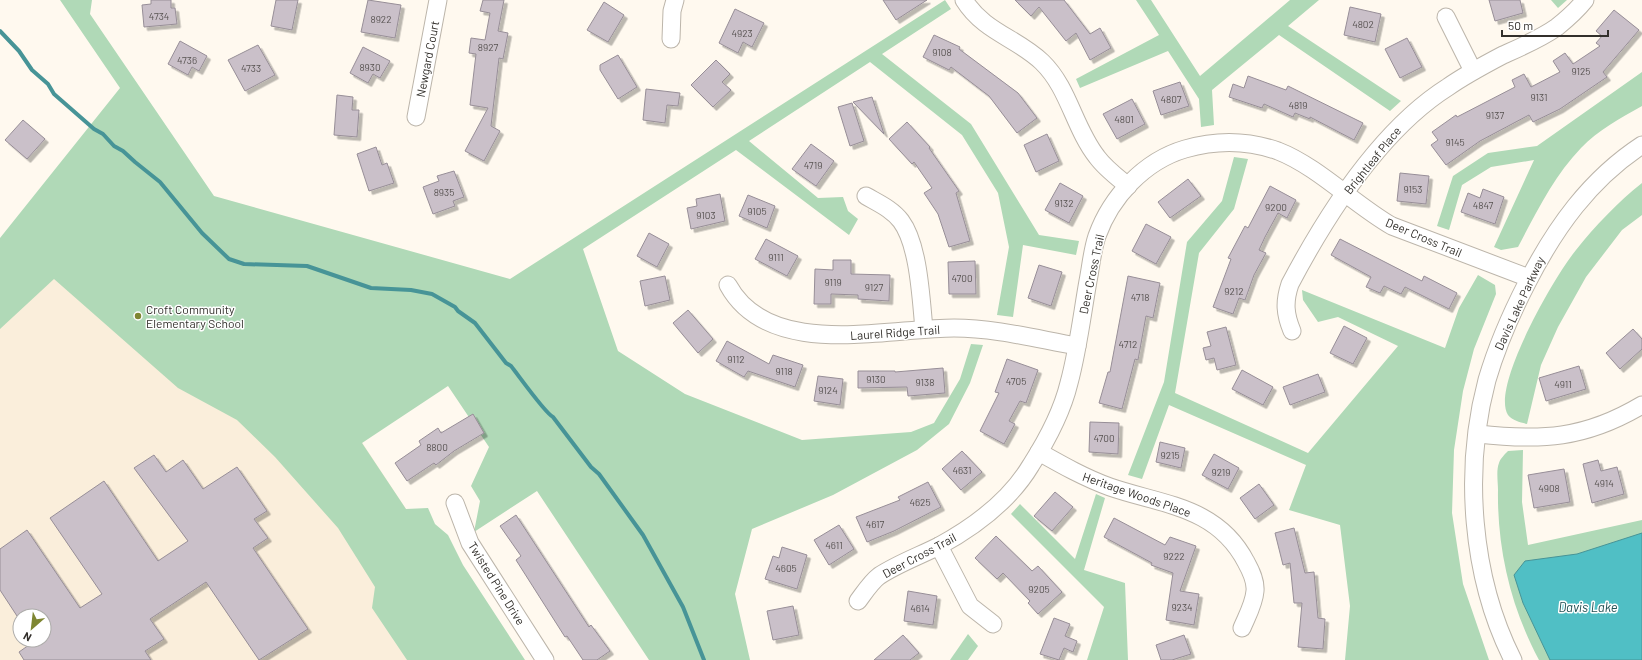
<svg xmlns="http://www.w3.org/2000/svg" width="1642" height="660" font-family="Barlow,sans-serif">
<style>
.built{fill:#faeedb;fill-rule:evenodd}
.green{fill:#b0d9b7}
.water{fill:#50bfc5;stroke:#479497}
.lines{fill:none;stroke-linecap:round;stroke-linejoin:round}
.stream{stroke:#479497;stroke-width:4}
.building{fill:#cac0c9;stroke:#978e97;filter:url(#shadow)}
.minor-casing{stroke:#bcb5aa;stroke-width:19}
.minor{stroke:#fff;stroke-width:17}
.poi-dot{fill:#7e8632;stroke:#fff;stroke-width:1.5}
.labels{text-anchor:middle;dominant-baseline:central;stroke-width:3;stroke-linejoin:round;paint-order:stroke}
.number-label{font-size:10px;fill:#585352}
.street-label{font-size:12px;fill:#322f2b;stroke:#fff}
.poi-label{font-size:12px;fill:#322f2b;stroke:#fff;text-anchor:start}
.water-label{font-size:13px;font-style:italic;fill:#215154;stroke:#fff}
</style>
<defs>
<filter id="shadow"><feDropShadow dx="3.5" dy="3.5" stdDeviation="0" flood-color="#0004"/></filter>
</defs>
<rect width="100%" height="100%" fill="#fff9ef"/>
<!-- built -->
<path class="built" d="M0,238L330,394L506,660H0ZM20,616H44V640H20Z"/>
<!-- green -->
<g class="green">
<path d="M60,0H92L90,14L214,196L510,279L945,0L951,9L882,54L971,124L1039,235L1079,241L1076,255L1023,245L1013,317L997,315L1009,247L998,193L962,135L870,62L749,141L818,198L843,197L848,211L858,219L849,235L736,150L583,249L618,351L685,394L802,440L911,432L934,423L960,379L971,344L983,345L970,383L949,424L917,450L833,495L752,529L735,594L750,660H649L537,491L474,532L480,501L471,486L489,447L448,386L362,443L406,509L428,508L435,524L448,535L463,565L525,660H407L372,608L375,587L338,528L275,457L237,420L178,388L54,279L0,329V238L120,88Z"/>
<path d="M1136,0H1151L1200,76L1290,0H1319L1288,26L1401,101L1390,111L1279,35L1212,90L1214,125L1201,127L1199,99L1168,51L1080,88L1076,79L1159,35Z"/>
<path d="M1551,0H1567L1558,8Z"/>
<path d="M1642,72V106C1621,118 1598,130 1581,148C1554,176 1536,213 1518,247L1501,250L1494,247L1534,160L1491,167L1462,185L1449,230L1437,226L1453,176L1488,153L1537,146Z"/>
<path d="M1234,157L1248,159L1234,209L1199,253L1175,393L1308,453L1398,346L1338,317L1318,322L1303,300L1302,290L1445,348L1459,308L1478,275L1495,285L1496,294L1474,349L1463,391L1454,450L1452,513L1463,584L1489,660H1345L1350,606L1340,525L1289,510L1306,465L1169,405L1142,479L1128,475L1164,382L1187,242L1222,201Z"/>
<path d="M1642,183V215L1622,230L1586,277L1558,327L1541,365L1527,424C1520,422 1513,421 1508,415C1490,387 1556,274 1576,250C1595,226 1618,202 1642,183Z"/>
<path d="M1523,450L1522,502L1528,545L1642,520V660H1539C1511,608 1497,549 1498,490C1498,483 1496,470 1499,463C1500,459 1505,454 1508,451Z"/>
<path d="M1096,494L1105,498L1084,570L1125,583L1128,660H1087L1104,607L1011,514L1020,504L1075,559Z"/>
<path d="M968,634L978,646L968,660H950Z"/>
</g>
<!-- water -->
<path class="water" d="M1642,533V660H1550L1523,603L1514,575L1525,561L1577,554Z"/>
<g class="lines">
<!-- stream -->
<path class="stream" d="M0,31L19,51L32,70L48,84L54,94L94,129L103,134L114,146L123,151L135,162L160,182L202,233L229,259L244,264L307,266L371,288L411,290L432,294L455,307L458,311L475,323L506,363L511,366C519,376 545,413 553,417L591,467L599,474L643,535L683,607L704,660"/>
</g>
<!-- building -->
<g class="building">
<path d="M151,0H171V8H175L177,24L144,27L142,5L151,4Z"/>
<path d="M276,0H298L292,30L271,26Z"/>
<path d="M368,0L401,5L395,38L361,32Z"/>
<path d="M483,0H504L498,31L508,33L503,59L499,58L491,126L500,131L484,161L465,151L488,108L470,105L476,54L469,53L471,38L485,40L490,13L480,11Z"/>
<path d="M883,0H927L896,20Z"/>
<path d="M1015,0H1064L1090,34L1100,28L1111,48L1090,60L1076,33L1066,41L1039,7L1031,16Z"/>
<path d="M1489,0H1520L1523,13L1495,21Z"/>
<path d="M604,2L624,15L608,42L587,30Z"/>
<path d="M1350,7L1381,14L1375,42L1344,35Z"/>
<path d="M735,9L764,23L752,47L743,42L738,53L719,43Z"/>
<path d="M1614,10L1639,30L1603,72L1607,77L1560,109L1533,122L1529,115L1480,141L1446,165L1431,145L1438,140L1432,132L1456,115L1457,117L1515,87L1512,80L1524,74L1531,87L1560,72L1553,61L1565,53L1573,64L1600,46L1596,43L1602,36L1596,31Z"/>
<path d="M934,35L960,47L959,49L1018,93L1037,118L1017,133L989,96L951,67L949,70L923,57Z"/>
<path d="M1407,38L1422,67L1400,78L1385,49Z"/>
<path d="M180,41L207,56L199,71L192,67L188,75L168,64Z"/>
<path d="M258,45L275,75L245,91L228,60Z"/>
<path d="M363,47L390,61L380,78L373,74L368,83L350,73Z"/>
<path d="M618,55L637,87L618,99L600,70V65Z"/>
<path d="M716,60L730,74L722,82L731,90L713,107L691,85Z"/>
<path d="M1248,76L1286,90L1288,86L1363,123L1354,140L1310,117V119L1295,113L1293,117L1264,104L1262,108L1229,97L1233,84L1244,88Z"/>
<path d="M1180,82L1189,106L1161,115L1153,91Z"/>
<path d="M646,89L680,93L678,106L667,105L665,123L643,120Z"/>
<path d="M337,95L353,97L352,110H359L357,137L334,135Z"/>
<path d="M872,97L884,134L853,102Z"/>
<path d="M1132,99L1145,124L1117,139L1103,114Z"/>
<path d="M852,103L864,141L850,146L838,107Z"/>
<path d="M23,120L45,139L27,159L5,140Z"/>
<path d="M907,122L930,147L929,148L959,191L956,193L970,241L949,247L938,214L924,193L932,188L914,162L912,164L889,139Z"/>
<path d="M1047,134L1059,161L1036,172L1024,145Z"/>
<path d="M811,144L834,161L816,186L792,169Z"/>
<path d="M376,147L382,165L387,163L394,183L369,191L357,154Z"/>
<path d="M454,171L464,197L453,201L455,206L433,214L423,187L439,181L437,176Z"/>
<path d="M1400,173L1429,176L1426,204L1397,201Z"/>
<path d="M1188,179L1201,196L1170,218L1158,202Z"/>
<path d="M1060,183L1083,196L1069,223L1045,210Z"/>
<path d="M1270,186L1296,200L1287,218L1278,213L1265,237L1259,250L1266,253L1254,275L1245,300L1239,298L1233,314L1213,307L1231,259L1228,258L1245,226L1248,228Z"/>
<path d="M1483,189L1504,197L1495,224L1461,212L1468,193L1480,198Z"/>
<path d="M720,194L725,221L691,229L687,208L697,206L696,199Z"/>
<path d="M748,195L775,206L767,228L739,216Z"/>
<path d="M1146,224L1171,237L1156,264L1132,251Z"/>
<path d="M649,233L669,244L657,267L637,256Z"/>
<path d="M766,239L798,256L787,276L755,259Z"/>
<path d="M1340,239L1422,281L1424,276L1457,293L1449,309L1405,287L1401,294L1384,286L1380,293L1366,287L1371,277L1331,255Z"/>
<path d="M833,260H851V274L890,275L889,301L858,299V295L831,294V304H814L815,269L833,270Z"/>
<path d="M975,261L976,294H949L948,262Z"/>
<path d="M1039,265L1062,272L1051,306L1028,298Z"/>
<path d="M665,276L670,300L645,306L640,281Z"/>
<path d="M1128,276L1160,283L1153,318L1146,316L1138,360L1135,359L1122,409L1099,403L1108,372H1110Z"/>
<path d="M688,310L713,339L698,353L673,323Z"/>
<path d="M1344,326L1367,338L1353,364L1330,353Z"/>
<path d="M1226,327L1236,365L1217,370L1214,358L1206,360L1203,348L1211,346L1207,332Z"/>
<path d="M1633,329L1642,339V349L1620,369L1606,353Z"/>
<path d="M727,341L769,364L773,355L803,365L795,387L748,371L744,377L716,361Z"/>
<path d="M1007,359L1038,370L1026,403L1020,401L1009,421L1015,424L1004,444L980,431L999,393L995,392Z"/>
<path d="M1579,366L1586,389L1546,401L1539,378Z"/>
<path d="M943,368L945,393L908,396L907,387L858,388V371H895V372Z"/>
<path d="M1242,370L1273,387L1263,405L1232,389Z"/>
<path d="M1318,374L1325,392L1290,405L1283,387Z"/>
<path d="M818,376L843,379L840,405L814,401Z"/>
<path d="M473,414L484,433L454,451L436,465L434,463L407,481L395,463L421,445L419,441L438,428L441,433Z"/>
<path d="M1090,422L1119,423L1118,454L1089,452Z"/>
<path d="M1160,442L1185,448L1181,468L1156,462Z"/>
<path d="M962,451L982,472L961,490L942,469Z"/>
<path d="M1214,454L1239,468L1228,489L1202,475Z"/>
<path d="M154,455L166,472L183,460L203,489L237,467L267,511L254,519L268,538L253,548L308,629L259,660L206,582L150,619L164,639L145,651L151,660H24L19,652L36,640H44V616H17L0,590V549L27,530L80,608L102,594L50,518L104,481L158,561L188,541L134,468Z"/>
<path d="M1598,460L1601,471L1617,467L1624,494L1592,503L1583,464Z"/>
<path d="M1564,469L1570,502L1534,508L1528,475Z"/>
<path d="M928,482L941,507L894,531L867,542L856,517L900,500L898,497Z"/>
<path d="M1259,484L1274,505L1255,519L1240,498Z"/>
<path d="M1055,492L1073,507L1052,531L1034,516Z"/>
<path d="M516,515L589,627L591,625L610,651L597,660H583L567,636L565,637L516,560L521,556L500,526Z"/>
<path d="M1114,518L1165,545L1170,537L1196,546L1180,591L1199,594L1194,625L1166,620L1173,573L1151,565L1152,563L1104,537Z"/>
<path d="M839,525L854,549L829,565L814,540Z"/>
<path d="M1294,528L1305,573L1314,572L1318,618L1325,619L1323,649L1298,647L1302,603H1294L1290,563L1283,565L1275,533Z"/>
<path d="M996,536L1032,571L1038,566L1062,592L1038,614L1028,603L1030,601L1003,573L997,579L975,558Z"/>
<path d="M782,547L807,555L797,589L765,579L773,556L779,558Z"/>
<path d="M908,591L937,596L933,625L904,621Z"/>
<path d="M793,606L799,635L773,640L767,611Z"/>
<path d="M1054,618L1070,624L1065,636L1077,641L1073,652L1064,648L1059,660L1040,654Z"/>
<path d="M903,635L919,653L910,660H874Z"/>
<path d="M1184,635L1191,654L1172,660H1161L1156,645Z"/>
</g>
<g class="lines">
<defs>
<g id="minor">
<path d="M964,0C984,32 1017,38 1042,62C1069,88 1074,128 1097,157C1105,168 1117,177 1128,186"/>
<path d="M1446,17L1473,71"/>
<path d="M671,39L672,11L675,0"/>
<path d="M416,117L438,0"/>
<path d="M866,196C878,203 892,209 901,221C919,245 921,300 924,329"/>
<path d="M728,285C769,360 886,328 954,328C995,328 1037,339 1077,346"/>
<path d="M1292,331C1285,314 1284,302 1290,284C1327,214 1380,130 1448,87C1465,75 1484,65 1503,55C1521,47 1540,39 1557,27C1567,19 1577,10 1585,0"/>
<path d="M1478,434C1541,441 1585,439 1642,405"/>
<path d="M1039,452C1062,465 1085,478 1110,487C1162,505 1217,506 1246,562C1251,571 1256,581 1255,591C1254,604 1247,616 1242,628"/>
<path d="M455,503L470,543L545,660"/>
<path d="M939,546L970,606L993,624"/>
<path d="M858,601C864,593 871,582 879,576C897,564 919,556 939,546C974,527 1010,500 1031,465C1047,440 1062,412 1069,383C1078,350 1082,315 1088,281C1091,266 1092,251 1097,236C1111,197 1144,161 1185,149C1216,140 1247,140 1278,151C1317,166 1355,205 1392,226L1529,278"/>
<path d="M1513,660C1471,577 1463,470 1487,380C1497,346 1511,314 1527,283C1555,228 1590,179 1642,145"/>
</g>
</defs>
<!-- minor casing -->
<use href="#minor" class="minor-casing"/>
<!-- minor -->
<use href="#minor" class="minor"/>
</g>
<!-- markers -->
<circle class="poi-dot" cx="138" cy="316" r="4"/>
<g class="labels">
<!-- number labels -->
<g class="number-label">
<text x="159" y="16">4734</text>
<text x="381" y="19">8922</text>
<text x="1363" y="24">4802</text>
<text x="742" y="33">4923</text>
<text x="488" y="47">8927</text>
<text x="942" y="52">9108</text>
<text x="187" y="60">4736</text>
<text x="370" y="67">8930</text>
<text x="251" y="68">4733</text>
<text x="1581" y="71">9125</text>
<text x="1539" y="97">9131</text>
<text x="1171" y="99">4807</text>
<text x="1298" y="105">4819</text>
<text x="1495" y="115">9137</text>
<text x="1124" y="119">4801</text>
<text x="1455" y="142">9145</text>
<text x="813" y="165">4719</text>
<text x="1413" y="189">9153</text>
<text x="444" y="192">8935</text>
<text x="1064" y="203">9132</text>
<text x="1483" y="205">4847</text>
<text x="1276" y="207">9200</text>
<text x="757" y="211">9105</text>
<text x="706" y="215">9103</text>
<text x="776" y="257">9111</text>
<text x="962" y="278">4700</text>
<text x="833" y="282">9119</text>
<text x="874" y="287">9127</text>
<text x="1234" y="291">9212</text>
<text x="1140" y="297">4718</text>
<text x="1128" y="344">4712</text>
<text x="736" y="359">9112</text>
<text x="784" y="371">9118</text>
<text x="876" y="379">9130</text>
<text x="1016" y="381">4705</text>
<text x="925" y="382">9138</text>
<text x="1563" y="384">4911</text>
<text x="828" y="390">9124</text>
<text x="1104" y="438">4700</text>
<text x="437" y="447">8800</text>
<text x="1170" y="455">9215</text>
<text x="962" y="470">4631</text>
<text x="1221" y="472">9219</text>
<text x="1604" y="483">4914</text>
<text x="1549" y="488">4908</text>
<text x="920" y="502">4625</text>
<text x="875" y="524">4617</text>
<text x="834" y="545">4611</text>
<text x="1174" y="556">9222</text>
<text x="786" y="568">4605</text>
<text x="1039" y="589">9205</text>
<text x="1182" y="607">9234</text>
<text x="920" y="608">4614</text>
</g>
<!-- street labels -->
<g class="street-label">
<text transform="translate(427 59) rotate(-79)">Newgard Court</text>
<text transform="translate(1372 160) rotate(-51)">Brightleaf Place</text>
<text transform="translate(1424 237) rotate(23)">Deer Cross Trail</text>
<text transform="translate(1091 274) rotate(-78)">Deer Cross Trail</text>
<text transform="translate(1519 303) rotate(-65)">Davis Lake Parkway</text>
<text transform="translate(895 332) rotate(-4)">Laurel Ridge Trail</text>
<text transform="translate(1137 494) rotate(19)">Heritage Woods Place</text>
<text transform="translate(919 555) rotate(-28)">Deer Cross Trail</text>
<text transform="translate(497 583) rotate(58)">Twisted Pine Drive</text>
</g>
<!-- poi labels -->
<g class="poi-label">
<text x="146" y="309">Croft Community<tspan x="146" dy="14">Elementary School</tspan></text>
</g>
<!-- water labels -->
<g class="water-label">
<text x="1588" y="607">Davis Lake</text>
</g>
</g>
<!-- north arrow -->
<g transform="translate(32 628) rotate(208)"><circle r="19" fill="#ffffff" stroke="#adacaa"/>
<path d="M0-3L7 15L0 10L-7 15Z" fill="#7e8632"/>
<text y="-6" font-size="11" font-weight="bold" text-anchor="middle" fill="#322f2b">N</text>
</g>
<!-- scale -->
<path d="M1502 30v6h106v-6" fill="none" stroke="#322f2b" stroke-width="2"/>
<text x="1508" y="30" font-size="12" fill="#322f2b" stroke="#ffffff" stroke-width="3" paint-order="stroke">50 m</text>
</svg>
